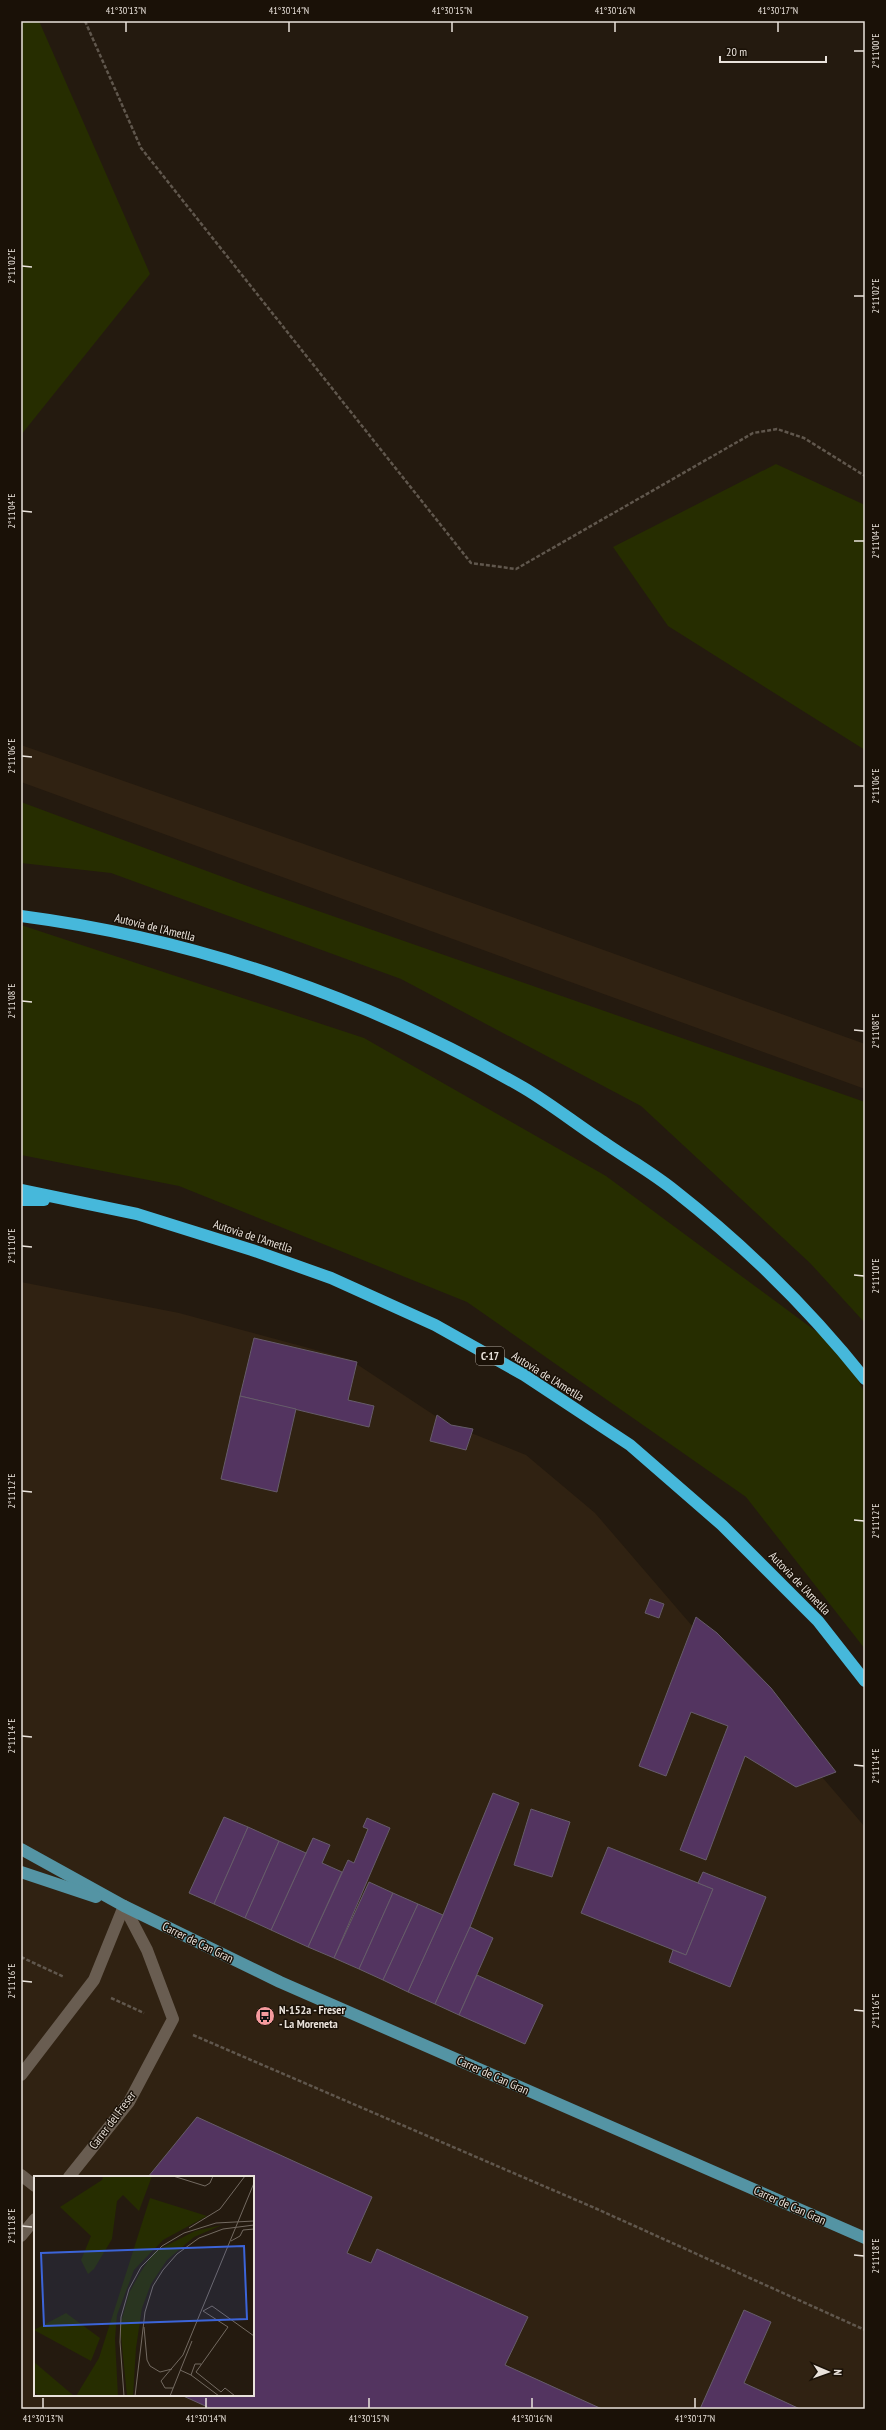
<svg xmlns="http://www.w3.org/2000/svg" width="886" height="2430" font-family="'PT Sans Narrow',sans-serif">
<style>
.built{fill:#302212;fill-rule:evenodd}
.green{fill:#262d00}
.building{fill:#533460;stroke:#665c6a}
.lines{fill:none;stroke-linecap:round;stroke-linejoin:round}
.path{stroke:#60574d;stroke-width:2.5;stroke-dasharray:4 2;stroke-linecap:butt}
.minor{stroke:#695d51;stroke-width:12}
.major{stroke:#5494a4;stroke-width:12}
.highway{stroke:#46b8db;stroke-width:12}
.ticks{fill:none;stroke:#e9e2db;stroke-width:1.5}
.labels{text-anchor:middle;dominant-baseline:central;stroke-width:3;stroke-linejoin:round;paint-order:stroke}
.shield{fill:#1a1107;stroke:#aba39b;stroke-width:1}
.shield-label{font-size:11px;font-weight:bold;fill:#e9e2db}
.street-label{font-size:12px;fill:#e9e2db;stroke:#1a1107}
.poi-label{font-size:12px;font-weight:bold;fill:#e9e2db;stroke:#1a1107;text-anchor:start}
.inset-road{fill:none;stroke:#736a61;stroke-width:1}
.view{fill:#3c64d8;fill-opacity:0.15;stroke:#3c64d8;stroke-width:2}
.inset-edge{fill:none;stroke:#e9e2db;stroke-width:2}
.neatline{fill:none;stroke:#e9e2db;stroke-width:1.5}
.ticks-label{font-size:10px;text-anchor:middle;fill:#e9e2db}
</style>
<rect width="100%" height="100%" fill="#241a0f"/>
<!-- built -->
<g class="built">
<path d="M21,745L498,912L865,1044V1089L21,782Z"/>
<path d="M21,1282L179,1313L349,1359L446,1423L526,1455L595,1513L865,1827V2409H21ZM35,2177H253V2395H35Z"/>
</g>
<!-- green -->
<g class="green">
<path d="M21,21H39L150,274L21,435Z"/>
<path d="M776,464L865,505V750L668,626L613,547Z"/>
<path d="M21,802L261,891L865,1102V1323L810,1263L641,1106L401,979L111,873L21,863Z"/>
<path d="M21,925L364,1038L606,1176L844,1352L865,1394V1649L746,1497L467,1302L179,1186L21,1155Z"/>
</g>
<!-- building -->
<g class="building">
<path d="M254,1338L357,1362L348,1400L374,1406L369,1427L240,1396Z"/>
<path d="M240,1396L296,1409L277,1492L221,1479Z"/>
<path d="M437,1415L451,1425L473,1429L466,1450L430,1441Z"/>
<path d="M650,1599L664,1604L659,1618L645,1613Z"/>
<path d="M696,1617L717,1633L771,1688L836,1772L796,1787L745,1756L706,1860L680,1850L728,1726L691,1712L666,1776L639,1766Z"/>
<path d="M493,1793L519,1803L470,1927L435,2004L408,1992L443,1915Z"/>
<path d="M531,1809L570,1822L552,1877L514,1865Z"/>
<path d="M224,1817L248,1827L214,1904L189,1893Z"/>
<path d="M367,1818L390,1828L334,1958L308,1947L348,1860L354,1863L368,1829L363,1827Z"/>
<path d="M248,1827L279,1841L245,1918L214,1904Z"/>
<path d="M313,1838L330,1845L322,1863L342,1872L308,1947L271,1930Z"/>
<path d="M279,1841L306,1853L271,1930L245,1918Z"/>
<path d="M608,1847L713,1889L686,1955L581,1913Z"/>
<path d="M703,1872L766,1897L730,1987L669,1962L673,1950L686,1955L713,1889L698,1883Z"/>
<path d="M369,1882L393,1893L359,1969L334,1958Z"/>
<path d="M393,1893L418,1904L383,1980L359,1969Z"/>
<path d="M418,1904L443,1915L408,1992L383,1980Z"/>
<path d="M470,1927L493,1938L459,2015L435,2004Z"/>
<path d="M477,1975L543,2005L525,2044L459,2015Z"/>
<path d="M197,2117L372,2197L347,2253L371,2263L377,2249L528,2317L505,2365L602,2409H212L181,2395H253V2177H148Z"/>
<path d="M744,2310L771,2322L744,2383L800,2409H700Z"/>
</g>
<g class="lines">
<!-- path -->
<g class="path">
<path d="M85,21L141,148L471,563L516,569L753,433L777,429L804,438L865,476"/>
<path d="M21,1957L64,1977"/>
<path d="M111,1998L144,2013"/>
<path d="M193,2035L597,2209L865,2330"/>
</g>
<!-- minor -->
<g class="minor">
<path d="M21,2075L94,1980L124,1906"/>
<path d="M21,2175L35,2186"/>
<path d="M69,2177L129,2102L173,2019L147,1950L124,1906"/>
<path d="M21,2236L35,2219"/>
</g>
<!-- major -->
<g class="major">
<path d="M21,1849L124,1906L280,1982L865,2238"/>
<path d="M21,1872L96,1897"/>
</g>
<!-- highway -->
<g class="highway">
<path d="M21,916C197,939 370,999 524,1088C551,1104 576,1124 602,1141C626,1158 653,1173 675,1191C745,1246 810,1310 865,1379"/>
<path d="M21,1190L137,1214L252,1250L331,1278L435,1325L524,1375L630,1445L722,1525L818,1621L865,1681"/>
<path d="M21,1200H44"/>
</g>
</g>
<!-- ticks -->
<path class="ticks" d="M126,32V22M289,32V22M452,32V22M615,32V22M778,32V22M854,51H864M22,266L32,267M854,296H864M22,511L32,512M854,541H864M22,756L32,757M854,786H864M22,1001L32,1002M854,1030L864,1031M22,1246L32,1247M854,1275L864,1276M22,1491L32,1492M854,1520L864,1521M22,1736L32,1737M854,1765L864,1766M22,1981L32,1982M854,2010L864,2011M22,2226L32,2227M854,2255L864,2256M43,2408V2398M206,2408V2398M369,2408V2398M532,2408V2398M695,2408V2398"/>
<!-- icons -->
<defs>
<symbol id="bus-disc" viewBox="-11 -11 22 22"><circle r="9.5" fill="#f59b9e" stroke="#1a1107"/><path d="M-5-6H5V4H4V6H2V4H-2V6H-4V4H-5ZM-3.5-4V0h7V-4ZM-3.5 1.2v1.5H-2V1.2ZM2 1.2v1.5H3.5V1.2Z" fill="#111"/></symbol>
</defs>
<g fill-rule="evenodd">
<use href="#bus-disc" x="254" y="2005" width="22" height="22"/>
</g>
<g class="labels">
<!-- shield labels -->
<rect class="shield" x="476" y="1347" width="28" height="18" rx="3"/>
<g class="shield-label">
<text x="490" y="1356">C-17</text>
</g>
<!-- street labels -->
<g class="street-label">
<text transform="translate(155 927) rotate(14)">Autovia de l'Ametlla</text>
<text transform="translate(253 1236) rotate(18)">Autovia de l'Ametlla</text>
<text transform="translate(548 1376) rotate(32)">Autovia de l'Ametlla</text>
<text transform="translate(800 1583) rotate(46)">Autovia de l'Ametlla</text>
<text transform="translate(198 1942) rotate(26)">Carrer de Can Gran</text>
<text transform="translate(493 2075) rotate(24)">Carrer de Can Gran</text>
<text transform="translate(112 2120) rotate(-53)">Carrer del Freser</text>
<text transform="translate(790 2205) rotate(24)">Carrer de Can Gran</text>
</g>
<!-- poi labels -->
<g class="poi-label">
<text x="279" y="2009">N-152a - Freser<tspan x="279" dy="14">- La Moreneta</tspan></text>
</g>
</g>
<!-- overview -->
<g transform="translate(34 2176)">
<rect width="220" height="220" fill="#241a0f"/>
<path d="M69,0H118L105,35L89,19L83,25L78,63L60,93L54,98L47,84L57,60L26,31L68,4ZM116,22L173,40L129,64L100,94L83,139L81,163L84,220H42L65,182ZM188,49L160,61L133,84L117,108L108,132L102,172L99,220H93L86,150L95,117L106,97L120,76L161,55ZM32,137L66,162L57,185L0,154ZM0,186L40,220H5L0,216Z" fill="#262d00"/>
<path class="inset-road" d="M139,0L171,10L176,7L179,0M155,52L186,33L211,0M197,65L206,60L209,54L220,53M169,135L194,151L162,196L187,216L191,212L201,220M169,135L178,130L220,160M110,151L113,184L116,190L126,196L138,193M146,194L157,199L161,188H167M157,199L185,220M139,212H131L127,205L149,179L220,7M90,220L86,166L87,141L95,113L107,91L128,70L150,57L182,47L220,45M101,220L111,136L119,110L129,94L143,78L165,62L189,53L220,49M136,220L158,165"/>
<path class="view" d="M210,70L213,143L10,150L7,77Z"/>
<rect width="220" height="220" class="inset-edge"/>
</g>
<!-- border -->
<rect width="886" height="2430" fill="none" stroke="#1a1107" stroke-width="44"/>
<!-- north arrow -->
<g transform="translate(828 2372) rotate(92)" stroke="#1a1107" stroke-width="3" paint-order="stroke">
<path d="M0-3L7 15L0 10L-7 15Z" fill="#e9e2db"/>
<text y="-6" font-size="11" font-weight="bold" text-anchor="middle" fill="#e9e2db">N</text>
</g>
<!-- scale -->
<path d="M720 56v6h106v-6" fill="none" stroke="#e9e2db" stroke-width="2"/>
<text x="726" y="56" font-size="12" fill="#e9e2db" stroke="#1a1107" stroke-width="3" paint-order="stroke">20 m</text>
<rect x="22" y="22" width="842" height="2386" class="neatline"/>
<g class="ticks-label">
<text x="126" y="14">41°30'13"N</text>
<text x="289" y="14">41°30'14"N</text>
<text x="452" y="14">41°30'15"N</text>
<text x="615" y="14">41°30'16"N</text>
<text x="778" y="14">41°30'17"N</text>
<text transform="translate(875 51) rotate(-90)" y="4">2°11'00"E</text>
<text transform="translate(11 266) rotate(-90)" y="4">2°11'02"E</text>
<text transform="translate(875 296) rotate(-90)" y="4">2°11'02"E</text>
<text transform="translate(11 511) rotate(-90)" y="4">2°11'04"E</text>
<text transform="translate(875 541) rotate(-90)" y="4">2°11'04"E</text>
<text transform="translate(11 756) rotate(-90)" y="4">2°11'06"E</text>
<text transform="translate(875 786) rotate(-90)" y="4">2°11'06"E</text>
<text transform="translate(11 1001) rotate(-90)" y="4">2°11'08"E</text>
<text transform="translate(875 1031) rotate(-90)" y="4">2°11'08"E</text>
<text transform="translate(11 1246) rotate(-90)" y="4">2°11'10"E</text>
<text transform="translate(875 1276) rotate(-90)" y="4">2°11'10"E</text>
<text transform="translate(11 1491) rotate(-90)" y="4">2°11'12"E</text>
<text transform="translate(875 1521) rotate(-90)" y="4">2°11'12"E</text>
<text transform="translate(11 1736) rotate(-90)" y="4">2°11'14"E</text>
<text transform="translate(875 1766) rotate(-90)" y="4">2°11'14"E</text>
<text transform="translate(11 1981) rotate(-90)" y="4">2°11'16"E</text>
<text transform="translate(875 2011) rotate(-90)" y="4">2°11'16"E</text>
<text transform="translate(11 2226) rotate(-90)" y="4">2°11'18"E</text>
<text transform="translate(875 2256) rotate(-90)" y="4">2°11'18"E</text>
<text x="43" y="2422">41°30'13"N</text>
<text x="206" y="2422">41°30'14"N</text>
<text x="369" y="2422">41°30'15"N</text>
<text x="532" y="2422">41°30'16"N</text>
<text x="695" y="2422">41°30'17"N</text>
</g>
</svg>
